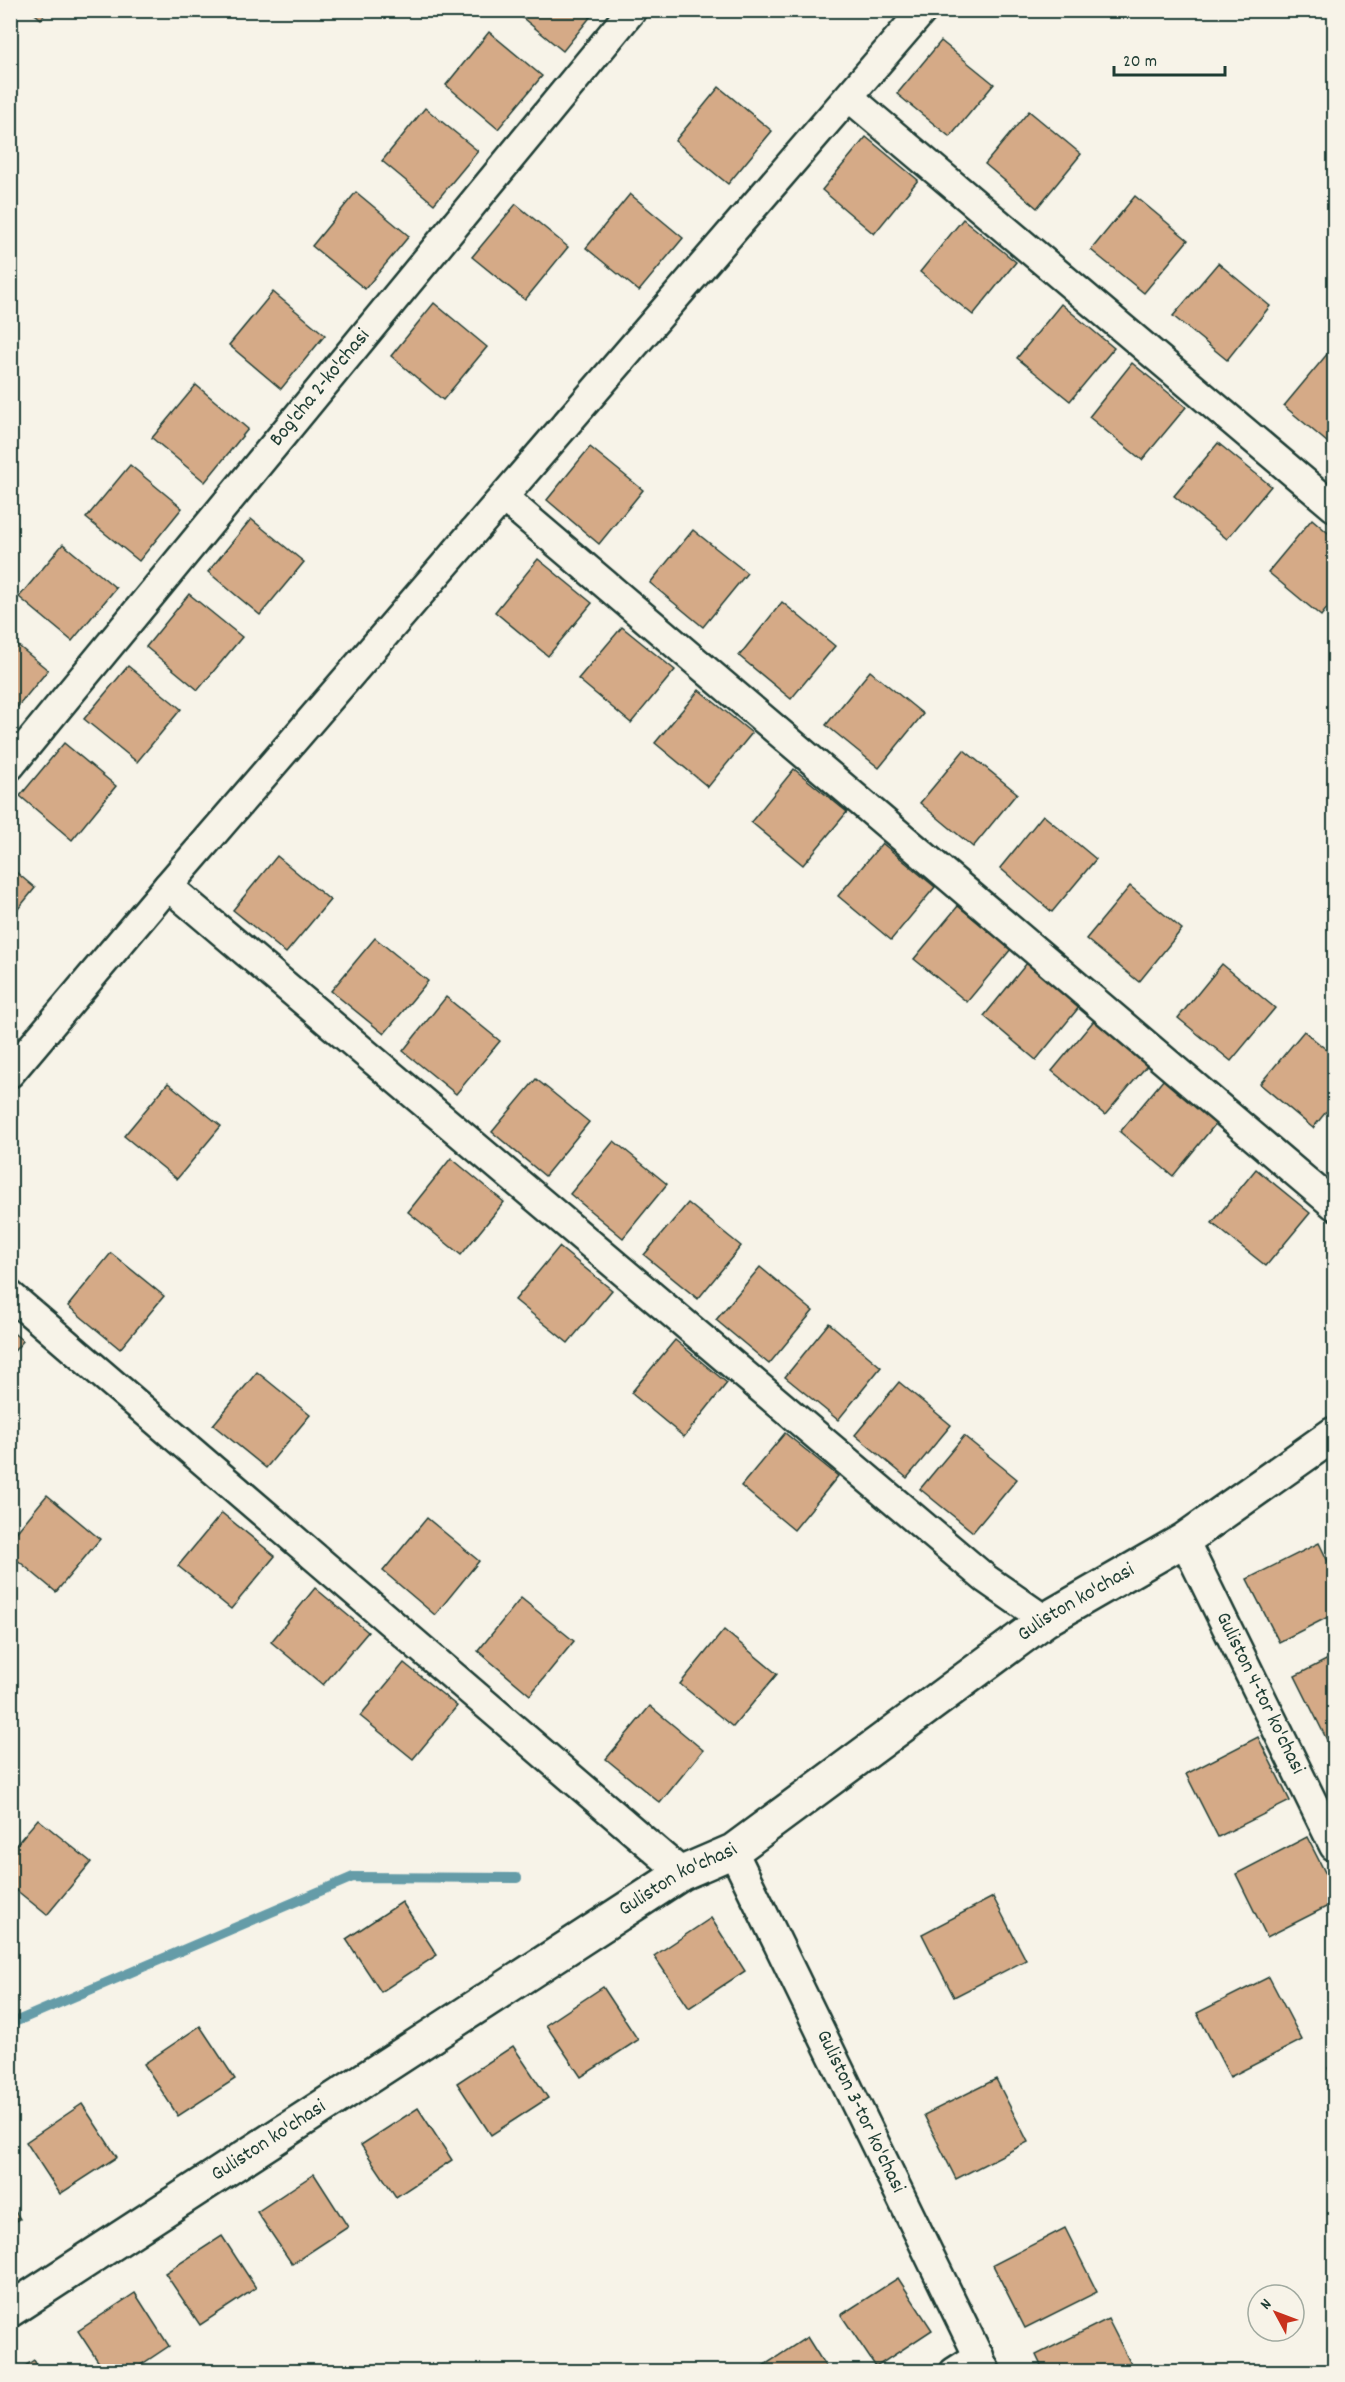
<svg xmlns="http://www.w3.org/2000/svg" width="1345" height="2382" font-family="Dekko,sans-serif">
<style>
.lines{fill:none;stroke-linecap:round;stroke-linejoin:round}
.stream{stroke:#659ca8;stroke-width:10}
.building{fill:#d5aa87;stroke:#1f3d34;stroke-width:1.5}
.minor-casing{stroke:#1f3d34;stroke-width:33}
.secondary-casing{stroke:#1f3d34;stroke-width:38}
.minor{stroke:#f7f3e8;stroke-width:28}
.secondary{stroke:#f7f3e8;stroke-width:33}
.labels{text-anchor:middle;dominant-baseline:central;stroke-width:4.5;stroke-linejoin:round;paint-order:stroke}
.street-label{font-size:21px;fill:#1f3d34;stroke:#f7f3e8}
</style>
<rect width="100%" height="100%" fill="#f7f3e8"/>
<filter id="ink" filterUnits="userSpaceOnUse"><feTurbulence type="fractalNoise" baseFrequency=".0167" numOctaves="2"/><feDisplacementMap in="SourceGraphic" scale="12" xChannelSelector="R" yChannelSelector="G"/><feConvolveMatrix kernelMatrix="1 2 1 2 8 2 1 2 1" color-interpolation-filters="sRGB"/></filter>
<g filter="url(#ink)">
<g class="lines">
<!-- stream -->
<path class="stream" d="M10,2024L353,1877L517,1878"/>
</g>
<!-- building -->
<g class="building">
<path d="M30,10H48L41,19Z"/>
<path d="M513,10H596L563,51Z"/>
<path d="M489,32L542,76L498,129L446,85Z"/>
<path d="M941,41L994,84L950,137L897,94Z"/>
<path d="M719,87L772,131L728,184L675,141Z"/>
<path d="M425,108L478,151L434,204L382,161Z"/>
<path d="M1029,111L1081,154L1037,208L985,164Z"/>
<path d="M866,137L918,180L874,234L822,190Z"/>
<path d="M356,192L409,236L365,289L312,246Z"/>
<path d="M630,194L683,238L639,291L586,248Z"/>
<path d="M1135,196L1188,240L1144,293L1091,250Z"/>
<path d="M516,204L568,247L525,300L472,257Z"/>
<path d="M963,219L1016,262L973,315L920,272Z"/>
<path d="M1218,263L1270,306L1227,360L1173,316Z"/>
<path d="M273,292L325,335L281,389L229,345Z"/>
<path d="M434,303L487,347L443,400L391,356Z"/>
<path d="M1061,304L1114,348L1070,401L1017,358Z"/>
<path d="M1328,353L1334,359V448L1284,406Z"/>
<path d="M1132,363L1186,407L1142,460L1089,417Z"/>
<path d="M196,385L248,429L205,482L152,438Z"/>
<path d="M1218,443L1271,486L1227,539L1174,496Z"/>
<path d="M590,447L643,490L599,544L547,500Z"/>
<path d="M130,465L182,508L139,561L86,518Z"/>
<path d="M251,519L304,562L260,615L208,572Z"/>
<path d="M1312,519L1334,538V599L1321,616L1268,572Z"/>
<path d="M693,530L747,573L703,627L650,583Z"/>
<path d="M63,544L116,588L72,641L19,597Z"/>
<path d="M538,559L592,603L548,656L495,612Z"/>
<path d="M189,594L242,637L198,690L146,647Z"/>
<path d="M782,602L835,646L791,699L739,656Z"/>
<path d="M622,627L675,670L631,723L578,679Z"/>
<path d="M10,639L48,670L10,716Z"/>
<path d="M128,666L181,709L137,762L84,719Z"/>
<path d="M870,671L923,714L879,768L826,725Z"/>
<path d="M699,690L752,733L708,787L655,743Z"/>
<path d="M64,743L116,786L72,840L20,796Z"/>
<path d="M964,750L1017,793L973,847L920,803Z"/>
<path d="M794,769L847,812L803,865L751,822Z"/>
<path d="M1043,815L1096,859L1052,912L1000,868Z"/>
<path d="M882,843L935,887L891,940L838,896Z"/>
<path d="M277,856L330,900L286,953L233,910Z"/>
<path d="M10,867L35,888L10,919Z"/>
<path d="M1130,886L1182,929L1139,982L1086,939Z"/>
<path d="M958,906L1011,949L967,1002L914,959Z"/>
<path d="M375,938L428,981L384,1034L331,991Z"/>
<path d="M1027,963L1080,1006L1036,1060L984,1016Z"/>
<path d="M1222,964L1275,1008L1231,1061L1178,1018Z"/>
<path d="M446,997L500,1041L456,1094L403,1051Z"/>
<path d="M1096,1018L1150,1062L1105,1115L1052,1071Z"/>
<path d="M1304,1031L1334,1056V1102L1313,1128L1260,1084Z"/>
<path d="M536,1079L589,1122L545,1176L492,1132Z"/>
<path d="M1164,1079L1217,1122L1173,1176L1120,1132Z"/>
<path d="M168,1083L221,1126L177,1179L124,1136Z"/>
<path d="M614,1141L667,1184L623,1238L570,1194Z"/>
<path d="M451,1158L504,1202L461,1255L408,1212Z"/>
<path d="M1256,1169L1310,1213L1266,1266L1212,1223Z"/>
<path d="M688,1203L741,1246L698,1299L644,1255Z"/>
<path d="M559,1247L612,1290L568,1343L515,1300Z"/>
<path d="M111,1253L164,1296L120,1349L68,1306Z"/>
<path d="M760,1267L813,1311L769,1364L716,1320Z"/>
<path d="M829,1323L881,1367L838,1420L785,1377Z"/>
<path d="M10,1330L23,1341L10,1356Z"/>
<path d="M675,1340L727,1383L684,1437L631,1393Z"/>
<path d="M257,1372L310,1415L266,1468L213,1425Z"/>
<path d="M899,1382L951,1425L907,1478L855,1435Z"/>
<path d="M785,1433L838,1476L794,1530L741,1486Z"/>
<path d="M964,1436L1017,1479L973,1532L920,1489Z"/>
<path d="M47,1495L100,1539L56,1592L10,1554V1540Z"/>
<path d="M222,1513L275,1556L231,1609L178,1566Z"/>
<path d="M427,1518L479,1561L435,1615L383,1571Z"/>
<path d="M1319,1543L1334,1574V1614L1279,1642L1247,1579Z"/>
<path d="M315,1588L368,1632L323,1685L271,1642Z"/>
<path d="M521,1598L574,1641L530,1695L478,1651Z"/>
<path d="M724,1630L777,1674L733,1727L680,1684Z"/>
<path d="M1334,1656V1736L1327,1740L1295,1676Z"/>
<path d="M404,1663L457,1706L413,1759L360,1716Z"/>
<path d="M650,1706L703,1750L660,1803L606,1759Z"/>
<path d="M1258,1737L1290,1801L1218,1837L1186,1774Z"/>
<path d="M38,1819L91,1862L47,1915L10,1885V1852Z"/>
<path d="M1307,1837L1334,1890V1903L1267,1937L1236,1874Z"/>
<path d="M993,1897L1026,1960L954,1997L922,1934Z"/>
<path d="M402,1902L437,1955L381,1992L346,1939Z"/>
<path d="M711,1918L745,1971L689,2008L654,1956Z"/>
<path d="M1269,1977L1302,2040L1230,2077L1197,2013Z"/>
<path d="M603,1987L638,2040L581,2077L546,2025Z"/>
<path d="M200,2026L235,2079L178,2116L144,2064Z"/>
<path d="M513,2046L548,2098L491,2135L457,2083Z"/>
<path d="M1334,2065V2082L1328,2068Z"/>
<path d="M996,2079L1028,2142L956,2179L924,2115Z"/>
<path d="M82,2104L117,2157L60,2194L26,2142Z"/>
<path d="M418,2108L452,2160L396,2197L361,2145Z"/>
<path d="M314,2174L348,2227L292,2264L257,2212Z"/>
<path d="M10,2204L20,2219L10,2225Z"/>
<path d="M1065,2228L1097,2292L1025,2328L993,2265Z"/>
<path d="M222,2236L256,2288L200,2325L165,2273Z"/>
<path d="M898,2278L932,2330L876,2367L841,2315Z"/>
<path d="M135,2293L169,2346L130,2372H105L78,2331Z"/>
<path d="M1108,2319L1135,2372H1044L1036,2355Z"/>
<path d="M807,2337L829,2372H754Z"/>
<path d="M34,2360L41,2372H16Z"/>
</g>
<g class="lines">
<defs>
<g id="minor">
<path d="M849,97L1334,507"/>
<path d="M504,498L1334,1205"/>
<path id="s1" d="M10,766L632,10"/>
<path d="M168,886L986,1579L1045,1620"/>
<path d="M10,1073L168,886L923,10"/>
<path d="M10,1295L682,1873"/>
<path id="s2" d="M1184,1540L1334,1846"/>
<path id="s3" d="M733,1851L986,2372"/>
<path d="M954,2372L979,2356"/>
</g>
<g id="secondary">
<path id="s4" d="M10,2310L682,1873L733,1851L1045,1620L1184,1540L1334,1434"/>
</g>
</defs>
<!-- minor casing -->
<use href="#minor" class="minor-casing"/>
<!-- secondary casing -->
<use href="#secondary" class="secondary-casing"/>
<!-- minor -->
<use href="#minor" class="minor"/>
<!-- secondary -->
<use href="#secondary" class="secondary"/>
</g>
</g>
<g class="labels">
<!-- street labels -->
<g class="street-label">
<text stroke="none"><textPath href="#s1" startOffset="489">Bog'cha 2-ko'chasi</textPath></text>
<text stroke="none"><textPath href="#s4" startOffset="1281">Guliston ko'chasi</textPath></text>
<text stroke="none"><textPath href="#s2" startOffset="171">Guliston 4-tor ko'chasi</textPath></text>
<text stroke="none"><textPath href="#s4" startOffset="795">Guliston ko'chasi</textPath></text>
<text stroke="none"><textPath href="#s3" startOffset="290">Guliston 3-tor ko'chasi</textPath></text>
<text stroke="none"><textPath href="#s4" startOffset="309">Guliston ko'chasi</textPath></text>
</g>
</g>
<!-- margin -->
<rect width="1345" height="2382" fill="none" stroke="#f7f3e8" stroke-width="36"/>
<rect x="18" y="18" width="1309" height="2346" fill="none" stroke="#1f3d34" stroke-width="2" filter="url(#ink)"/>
<!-- north arrow -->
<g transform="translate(1276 2313) rotate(311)"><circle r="28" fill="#f7f3e8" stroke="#a1aaa0" stroke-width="1.5"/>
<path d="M0-4.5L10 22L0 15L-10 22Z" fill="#c8321e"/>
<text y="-9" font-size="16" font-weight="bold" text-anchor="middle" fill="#1f3d34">N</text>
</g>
<!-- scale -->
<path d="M1114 66v9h111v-9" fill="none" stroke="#1f3d34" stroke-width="3"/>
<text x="1123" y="66" font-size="18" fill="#1f3d34" stroke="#f7f3e8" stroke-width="4.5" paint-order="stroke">20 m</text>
</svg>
